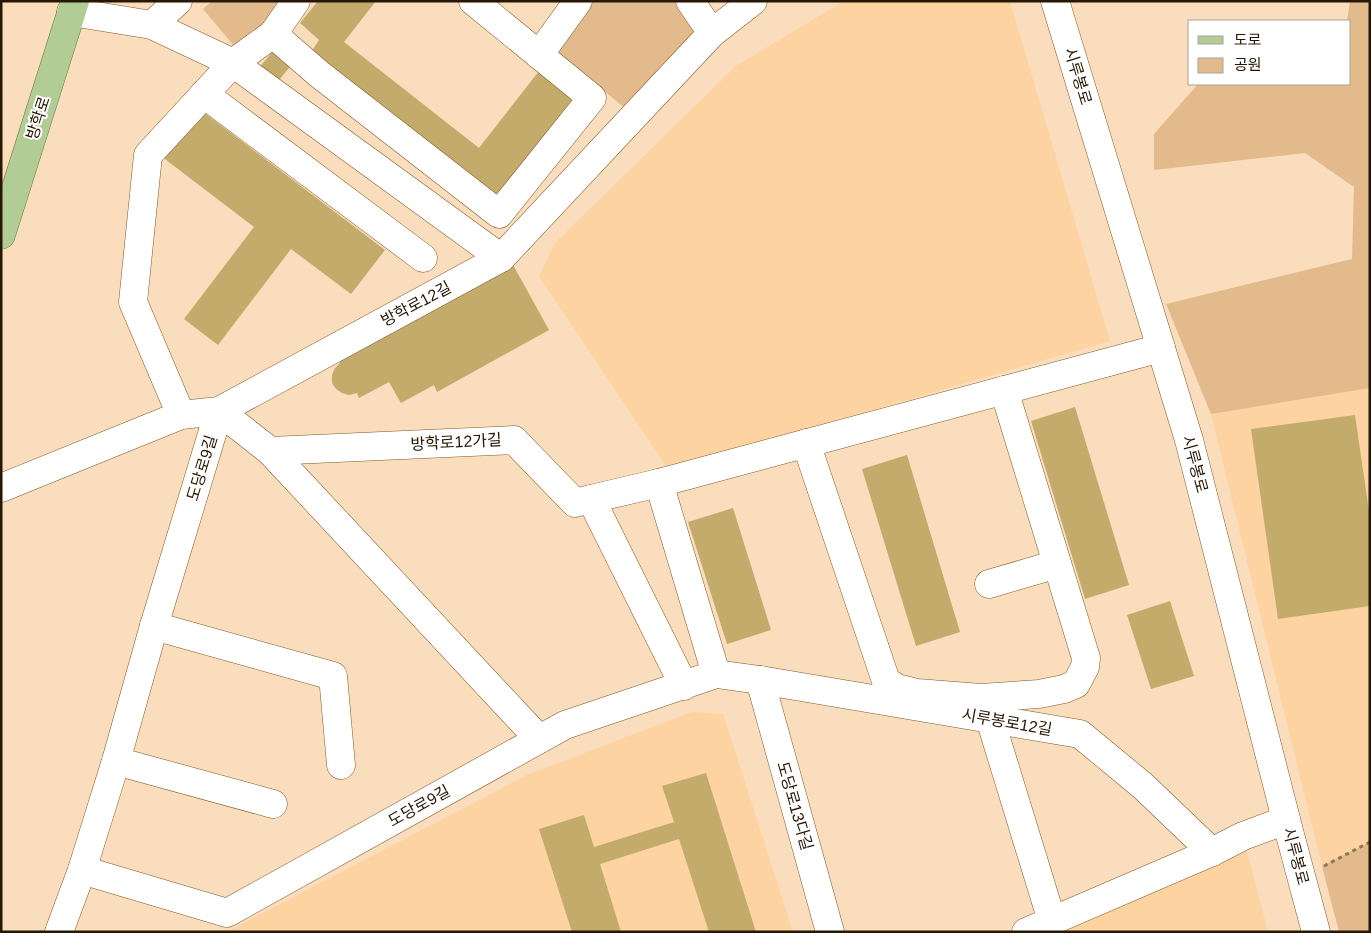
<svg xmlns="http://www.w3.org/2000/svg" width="1371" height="933" font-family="Arial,'Noto Sans KR',sans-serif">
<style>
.built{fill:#fdd3a2}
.green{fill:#e2ba8c}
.building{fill:#c3ab6b}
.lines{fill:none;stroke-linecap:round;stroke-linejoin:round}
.minor-casing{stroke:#825922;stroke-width:29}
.major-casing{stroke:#5f7632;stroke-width:29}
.path{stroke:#8e775d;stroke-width:3;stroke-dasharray:4 4;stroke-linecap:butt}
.minor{stroke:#fff;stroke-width:28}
.major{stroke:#b1cc94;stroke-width:28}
.labels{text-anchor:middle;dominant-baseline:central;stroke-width:4;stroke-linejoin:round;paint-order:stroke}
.street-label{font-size:16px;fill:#271602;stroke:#fff}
</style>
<rect width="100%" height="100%" fill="#f9ddbc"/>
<!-- built -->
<g class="built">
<path d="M844,1H1010L1110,341L668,469L539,276L555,243L736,66Z"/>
<path d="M1370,385V842L1322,866L1211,414Z"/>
<path d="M692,712L723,714L793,932H227L529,774Z"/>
<path d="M1243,836L1268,932H1021Z"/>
</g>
<!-- green -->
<g class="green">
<path d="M212,1H282L267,25L234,46L203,9Z"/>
<path d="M591,1H678L697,30L626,109L556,51Z"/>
<path d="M1350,1H1370V388L1211,414L1166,304L1352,259L1354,187L1305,153L1154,170V134L1198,84H1350V21H1347Z"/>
<path d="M1370,842V932H1339L1322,866Z"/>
</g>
<!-- building -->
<g class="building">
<path d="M318,1H376L344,42L479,148L539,71L577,103L496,199L310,54L319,40L300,23Z"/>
<path d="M274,50L292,64L276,84L258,69Z"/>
<path d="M198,108L385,250L351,294L291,249L218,345L184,319L254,227L161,156Z"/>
<path d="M512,263L549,330L437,392L434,385L401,403L389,382L359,398L357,393L349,395L342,393L336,389L332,383V375L335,368L340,363L338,359Z"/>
<path d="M1075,407L1129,585L1085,599L1031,421Z"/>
<path d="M1355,415L1370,518V606L1278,619L1251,429Z"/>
<path d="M907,455L960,632L916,646L862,469Z"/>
<path d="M733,508L771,630L727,644L688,522Z"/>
<path d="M1170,601L1194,676L1151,689L1127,615Z"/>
<path d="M706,773L756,932H709L679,839L600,864L621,932H572L539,829L584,815L594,847L674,822L662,786Z"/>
</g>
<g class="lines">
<defs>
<g id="minor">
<path d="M690,1L712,33"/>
<path d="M1055,1L1189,440L1289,831L1316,932"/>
<path d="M71,12L152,25L233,63L501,258"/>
<path d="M152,25L178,1"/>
<path d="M273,34L319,74L499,214L592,98L473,1"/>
<path d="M539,55L578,1"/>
<path d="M204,94L423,258"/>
<path d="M181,415L133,302L148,155L233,63L273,34L296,1"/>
<path d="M806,443L886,681L897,688L917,693L981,698L1039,694L1064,689L1076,684L1085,667L1086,658L1004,390"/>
<path d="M270,451L539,739"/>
<path d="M659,483L716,674"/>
<path d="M1,488L181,415L219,411L501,258L712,33L753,1"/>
<path d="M591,499L659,483L1161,348"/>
<path d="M989,584L1057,564"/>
<path d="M154,626L333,676L341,765"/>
<path d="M760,680L830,932"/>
<path d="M990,719L1052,921"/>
<path d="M116,761L273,804"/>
<path d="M82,870L227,913L565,725L716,674L760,680L1080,734L1143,786L1212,852"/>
<path d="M59,932L82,870L116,761L154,626L219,411L270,451L514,440L575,503L591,499L684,686"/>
<path d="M1026,932L1212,852L1243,836L1286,820"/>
</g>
<path id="major" d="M1,235L75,1"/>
</defs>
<!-- minor casing -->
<use href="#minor" class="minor-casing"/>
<!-- major casing -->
<use href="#major" class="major-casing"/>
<!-- path -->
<path class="path" d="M1324,866L1370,842"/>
<!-- minor -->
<use href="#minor" class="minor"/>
<!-- major -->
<use href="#major" class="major"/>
</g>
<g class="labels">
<!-- street labels -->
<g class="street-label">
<text transform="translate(1078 76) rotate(73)">시루봉로</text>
<text transform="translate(38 118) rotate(-72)">방학로</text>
<text transform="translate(416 304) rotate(-28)">방학로12길</text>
<text transform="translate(456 442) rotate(-3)">방학로12가길</text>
<text transform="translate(1195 464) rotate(75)">시루봉로</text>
<text transform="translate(202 468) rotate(-73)">도당로9길</text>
<text transform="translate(1007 722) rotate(10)">시루봉로12길</text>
<text transform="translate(419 806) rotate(-29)">도당로9길</text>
<text transform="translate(795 806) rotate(74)">도당로13다길</text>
<text transform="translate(1296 856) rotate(75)">시루봉로</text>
</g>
</g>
<!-- border -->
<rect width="1371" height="933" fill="none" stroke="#271602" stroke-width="5"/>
<!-- legend -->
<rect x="1188" y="20" width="162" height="65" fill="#ffffff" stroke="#a9a29a"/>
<rect x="1198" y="36" width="25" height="8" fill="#b1cc94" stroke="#a9a29a"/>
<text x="1234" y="45" font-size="15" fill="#271602">도로</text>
<rect x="1198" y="58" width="25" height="15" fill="#e2ba8c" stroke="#a9a29a"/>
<text x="1234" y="70" font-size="15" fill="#271602">공원</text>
</svg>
